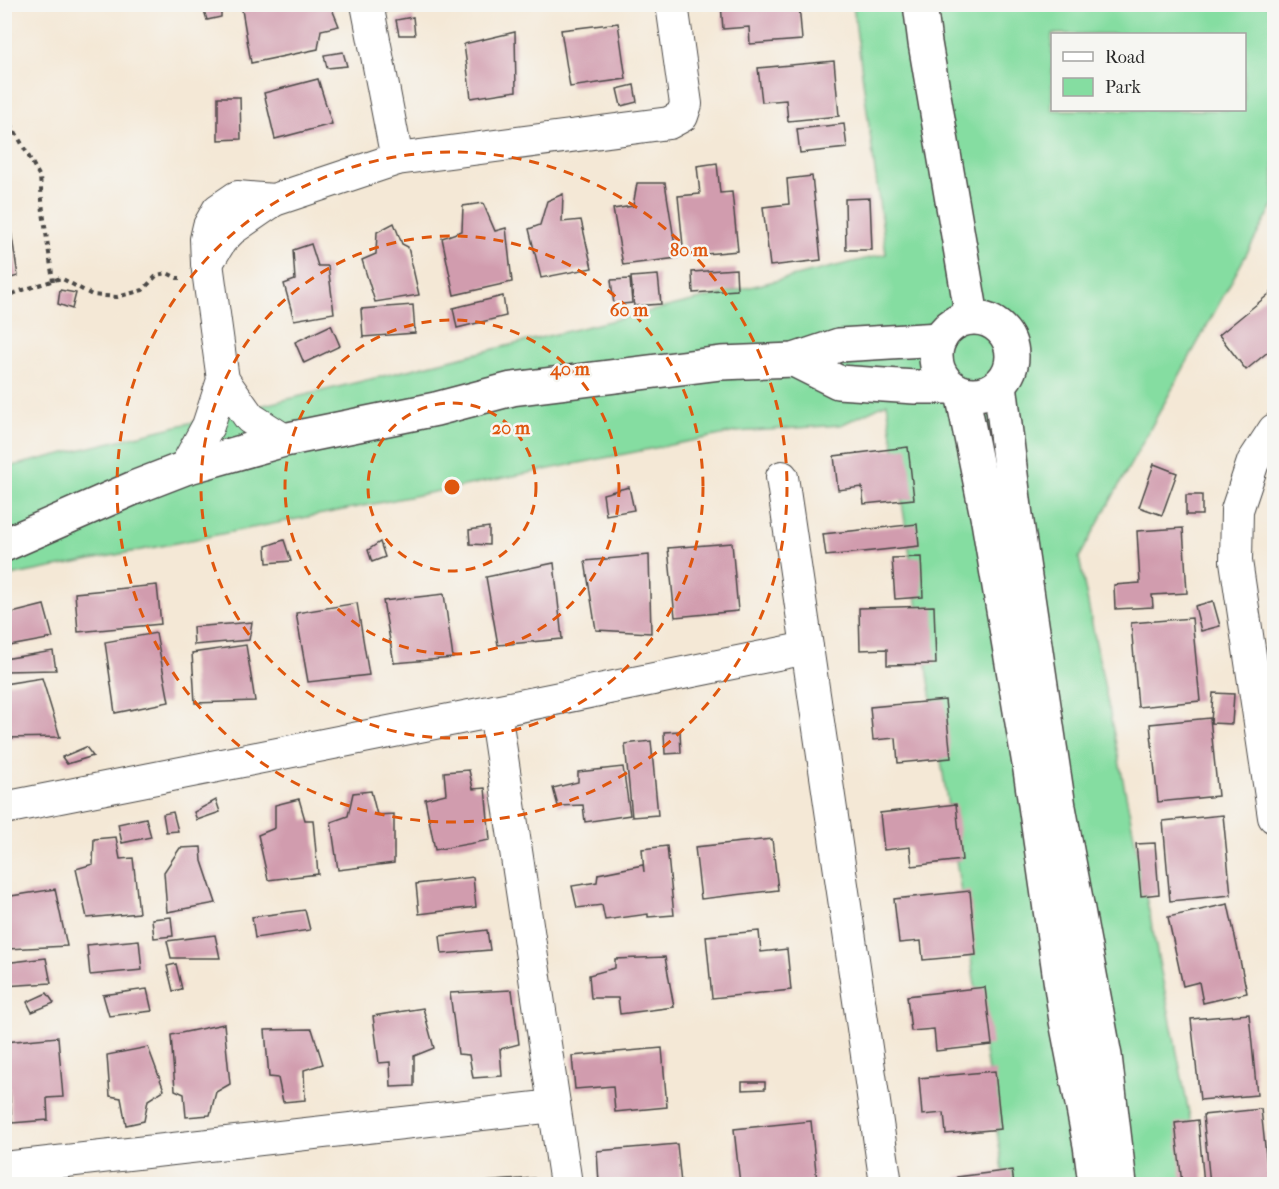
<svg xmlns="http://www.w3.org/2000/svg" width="1279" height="1189" font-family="'IM FELL French Canon',serif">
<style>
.green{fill:#85dda1;stroke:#588466;stroke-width:1.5;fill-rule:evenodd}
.building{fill:#d19cae}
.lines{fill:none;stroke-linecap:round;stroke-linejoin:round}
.minor-casing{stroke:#494745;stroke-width:34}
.tertiary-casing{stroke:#494745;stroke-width:36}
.path{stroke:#494745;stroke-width:4;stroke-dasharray:4.5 4.5;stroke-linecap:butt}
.minor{stroke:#fff;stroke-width:32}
.tertiary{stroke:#fff;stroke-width:33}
.ring{fill:none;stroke:#df570e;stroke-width:3;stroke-dasharray:10 8}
.centre{fill:#df570e;stroke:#f6f6f2;stroke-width:3}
.ring-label{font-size:18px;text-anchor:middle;font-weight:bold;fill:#df570e;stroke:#f6f6f2;stroke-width:5;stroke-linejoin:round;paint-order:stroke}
</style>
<rect width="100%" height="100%" fill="#f6f6f2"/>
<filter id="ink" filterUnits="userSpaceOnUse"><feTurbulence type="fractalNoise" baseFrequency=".0167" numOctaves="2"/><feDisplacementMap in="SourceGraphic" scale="12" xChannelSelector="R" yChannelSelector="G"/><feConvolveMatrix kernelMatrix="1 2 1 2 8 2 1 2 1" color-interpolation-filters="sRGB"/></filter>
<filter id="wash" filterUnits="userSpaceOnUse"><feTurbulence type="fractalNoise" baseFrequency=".008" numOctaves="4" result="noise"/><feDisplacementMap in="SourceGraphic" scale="24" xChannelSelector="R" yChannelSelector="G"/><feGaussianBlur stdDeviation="1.35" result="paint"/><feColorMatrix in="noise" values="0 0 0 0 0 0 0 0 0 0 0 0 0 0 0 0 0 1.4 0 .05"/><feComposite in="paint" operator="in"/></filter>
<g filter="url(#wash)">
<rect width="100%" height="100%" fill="#f4e8d6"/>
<!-- green -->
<path class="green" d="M853,5H1274V204L1079,558L1203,1184H1005L887,403L841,425L736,432L5,577L4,468L886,254ZM1052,34H1244V110H1052Z"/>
<g id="blocks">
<!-- building -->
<g class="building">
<path d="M212,4H221V17L207,20L203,7Z"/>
<path d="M241,4H312L313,7L330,4L339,26L321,30L318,49L251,63Z"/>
<path d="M721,4H799L802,40L750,44L749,27L723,29Z"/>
<path d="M413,17L415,35H399L396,20Z"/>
<path d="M618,23L626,79L570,87L561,30Z"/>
<path d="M515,32L516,91L471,98L464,44Z"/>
<path d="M343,52L347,66L327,68L324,55Z"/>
<path d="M834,61L839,116L788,121L786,100L762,102L758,68Z"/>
<path d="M318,79L332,124L275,139L264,93Z"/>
<path d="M634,85L637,102L621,106L617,89Z"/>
<path d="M218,97H240L241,139L218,140Z"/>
<path d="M844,124L847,148L800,153L797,129Z"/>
<path d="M717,163L720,193L732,192L738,251L684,256L678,196L700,194L697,166Z"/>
<path d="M812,176L821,260L770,266L763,207L789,204L787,179Z"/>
<path d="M637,183H665L677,258L623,265L613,209L633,206Z"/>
<path d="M563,194L562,222L581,220L592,268L541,278L529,229L540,225L547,201Z"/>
<path d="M870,198L872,250H846L845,199Z"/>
<path d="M483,203L495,231L506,228L512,282L454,295L442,238L462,231L463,206Z"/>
<path d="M394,223L402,244L408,247L419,295L375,302L362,260L376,254L377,232Z"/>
<path d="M10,224L18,276L4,280V226Z"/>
<path d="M311,244L318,266H328L334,313L294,320L284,284L295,280L293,250Z"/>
<path d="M736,269L737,290L693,293L692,272Z"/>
<path d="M658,275L661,304L634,306L631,277Z"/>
<path d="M630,279L632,303L614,305L611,280Z"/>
<path d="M60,290L76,293L72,309L58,304Z"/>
<path d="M1274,290V353L1272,355L1269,351L1246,370L1219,335Z"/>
<path d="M503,296L506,316L457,328L453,308Z"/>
<path d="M413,305L415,333L363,337L361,309Z"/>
<path d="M331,325L340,346L304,363L295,342Z"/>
<path d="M908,447L914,499L864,504L862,487L838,490L834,456Z"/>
<path d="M1154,464L1177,473L1162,515L1139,507Z"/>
<path d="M629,487L634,510L606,515L603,494Z"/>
<rect x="1186" y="495" width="16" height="20"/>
<path d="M917,524L919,546L826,556L823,534Z"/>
<path d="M489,527V545L470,544L469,530Z"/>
<path d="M1183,528L1187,593L1152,595L1153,607L1115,609L1114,585L1140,583L1137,531Z"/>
<path d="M284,540L291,561L267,563L266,546Z"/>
<path d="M380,542L385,557L372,562L368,550Z"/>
<path d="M732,543L738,611L675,617L668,548Z"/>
<path d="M649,555L651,633L596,630L585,561Z"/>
<path d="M921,557L923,597L895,599L892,558Z"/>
<path d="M554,563L562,639L498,645L486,577Z"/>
<path d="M157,585L161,624L78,632L75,593Z"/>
<path d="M444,594L453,658L394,663L383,601Z"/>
<path d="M1213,601L1220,626L1201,631L1195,606Z"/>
<path d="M357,603L369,675L308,682L296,613Z"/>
<path d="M44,605L53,638L4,647V615Z"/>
<path d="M934,606L936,664L887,665V649L860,650L859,608Z"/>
<path d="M1192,618L1200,701L1138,707L1131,623Z"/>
<path d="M252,622L249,640L194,645L193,627Z"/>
<path d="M156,633L169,702L115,713L105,642Z"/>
<path d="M246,645L255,701L195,703L192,653Z"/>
<path d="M53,651L56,670L4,671V659Z"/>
<path d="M42,678L60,737L4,738V684Z"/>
<path d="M1213,693L1234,694L1232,724L1211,723Z"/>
<path d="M945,700L951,758L898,763L896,738L873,740L870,707Z"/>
<path d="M1210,718L1218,796L1158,802L1150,724Z"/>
<path d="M680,731L681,753L665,754L664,732Z"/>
<path d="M651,741L658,815L632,817L625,744Z"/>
<path d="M86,747L93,756L67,764L62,757Z"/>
<path d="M623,767L630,815L585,822L583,805L558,806L553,788L578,782V772Z"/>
<path d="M469,770L473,789L485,788L490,840L435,850L425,799L446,794L444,772Z"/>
<path d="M371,791L377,815L394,814V863L338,870L331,822L348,816L353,793Z"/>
<path d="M299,799L305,820H313L318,874L268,880L258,835L275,828V805Z"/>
<path d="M216,800L220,812L197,820L194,812Z"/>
<path d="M956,804L962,860L912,866L910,847L884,850L880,813Z"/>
<path d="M173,812L178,831L166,832L163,814Z"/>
<path d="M1223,815L1231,895L1170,901L1163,821Z"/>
<path d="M146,818L151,837L122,843L118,824Z"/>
<path d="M116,837L120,859L133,858L139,913L87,918L76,869L93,864L94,839Z"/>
<path d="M772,839L778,890L701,899L695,847Z"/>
<path d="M1155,843L1159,894L1141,896L1136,844Z"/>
<path d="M667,846L674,915L648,917V914L605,920L602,905L577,908L572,886L597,882L598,874L643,865L644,872L642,849Z"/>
<path d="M201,847L202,861L216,903L167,912L164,872L180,848Z"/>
<path d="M473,877L476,907L419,914L416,884Z"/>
<path d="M55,889L67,946L7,949L5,937V897Z"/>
<path d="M970,891L976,955L923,960L921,941L899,943L894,899Z"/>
<path d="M1228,904L1247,993L1203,1003L1199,982L1183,986L1168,917Z"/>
<path d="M305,910L310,930L255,938L252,917Z"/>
<path d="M171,917L173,936L154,938L152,919Z"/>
<path d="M487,930L490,950L442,954L440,936Z"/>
<path d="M759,931L761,952L787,949L791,990L712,998L706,936Z"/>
<path d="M215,935L220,958H171L167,941Z"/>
<path d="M139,940L142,970L90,975L87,945Z"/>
<path d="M665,957L674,1007L620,1014L618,998H591L589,975L615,968V959Z"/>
<path d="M46,958L51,983L4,986V963Z"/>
<path d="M176,964L182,989L173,991L167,966Z"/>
<path d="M985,987L992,1045L936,1051L934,1029L911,1031L907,996Z"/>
<path d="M147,989L152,1011L109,1016L103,995Z"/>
<path d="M512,990L519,1044L500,1049L502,1076L473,1078L469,1055L458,1054L450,993Z"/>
<path d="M47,993L54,1003L32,1012L27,1002Z"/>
<path d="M423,1008L434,1048L414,1056V1086L391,1087L390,1062L379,1063L373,1016Z"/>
<path d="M1249,1014L1257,1095L1200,1100L1191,1019Z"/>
<path d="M224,1024L230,1084L216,1092L210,1115L186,1117L184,1094L175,1090L171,1035Z"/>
<path d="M312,1029L323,1064L304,1070L305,1100L283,1102L278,1078L269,1077L265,1030Z"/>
<path d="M58,1037L63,1097L47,1098L48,1120L12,1123L5,1042Z"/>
<path d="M148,1047L164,1090L148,1100L144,1121L126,1125L121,1098L110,1096L107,1055Z"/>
<path d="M662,1048L667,1107L615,1112L613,1086L575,1089L572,1056Z"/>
<path d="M995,1071L1001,1129L946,1134L944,1113L922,1115L919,1078Z"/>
<path d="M742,1082H765V1089L742,1090Z"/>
<path d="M1261,1109L1269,1184H1210L1203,1115Z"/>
<path d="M1198,1120L1204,1184H1182L1175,1123Z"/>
<path d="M811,1121L817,1182L789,1184H740L734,1129Z"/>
<path d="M677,1144L681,1184H624L623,1180L599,1183L597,1151Z"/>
<path d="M1012,1170L1014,1184H957V1177Z"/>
<path d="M534,1178V1184H471V1183Z"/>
</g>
</g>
</g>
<g filter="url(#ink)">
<use href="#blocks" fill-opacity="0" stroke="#494745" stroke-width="1.5"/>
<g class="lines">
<defs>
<g id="minor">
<path d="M367,4L397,159"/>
<path d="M207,263L221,240L232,229L274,200L397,159L669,123L682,116L686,104L672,4"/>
<path d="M223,380L250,418L284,440"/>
<path d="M1274,430L1253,462L1237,510L1236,561L1274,817"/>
<path d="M185,468L208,426L223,380L207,263L206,239L209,226L218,210L237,197L274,200"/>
<path d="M782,477L886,1184"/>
<path d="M495,711L566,1184"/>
<path d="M4,808L495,711L807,648"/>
<path d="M4,1168L554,1106"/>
</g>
<g id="tertiary">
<path d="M920,4L925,43L972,317"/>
<circle cx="974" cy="356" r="38"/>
<path d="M794,360L838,382L915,387H951"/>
<path d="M1000,384L1016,516L1059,807L1105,1056L1120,1184"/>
<path d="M962,393L988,521L1030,770L1066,1021L1090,1145L1095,1184"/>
<path d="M4,545L136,487L185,468L284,440L436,409L512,389L721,363L794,360L839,345L940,339"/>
</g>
</defs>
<!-- minor casing -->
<use href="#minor" class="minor-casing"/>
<!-- tertiary casing -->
<use href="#tertiary" class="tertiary-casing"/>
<!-- path -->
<g class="path">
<path d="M4,118L11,124L40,177L43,212L53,281"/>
<path d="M4,297L20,291L61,278L92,295L117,297L143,290L157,275L167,273L177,278H180"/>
</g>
<!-- minor -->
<use href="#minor" class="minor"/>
<!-- tertiary -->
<use href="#tertiary" class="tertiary"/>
</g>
</g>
<!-- distance rings -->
<g class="ring">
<circle cx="452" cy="487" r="84"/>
<circle cx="452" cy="487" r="167"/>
<circle cx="452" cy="487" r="251"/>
<circle cx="452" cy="487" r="335"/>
</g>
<circle cx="452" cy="487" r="9" class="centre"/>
<g class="ring-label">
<text x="689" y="256">80 m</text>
<text x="629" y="316">60 m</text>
<text x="570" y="375">40 m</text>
<text x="511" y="434">20 m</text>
</g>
<!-- margin -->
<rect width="1279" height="1189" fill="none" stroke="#f6f6f2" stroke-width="24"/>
<!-- legend -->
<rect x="1051" y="33" width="195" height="78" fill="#f6f6f2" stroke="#a5a5a2" stroke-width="1.5"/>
<rect x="1063" y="52" width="30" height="9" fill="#ffffff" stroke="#a5a5a2" stroke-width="1.5"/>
<text x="1105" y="63" font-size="18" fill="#2b2b2b">Road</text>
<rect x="1063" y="78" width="30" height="18" fill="#85dda1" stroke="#a5a5a2" stroke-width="1.5"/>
<text x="1105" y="93" font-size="18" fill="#2b2b2b">Park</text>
</svg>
